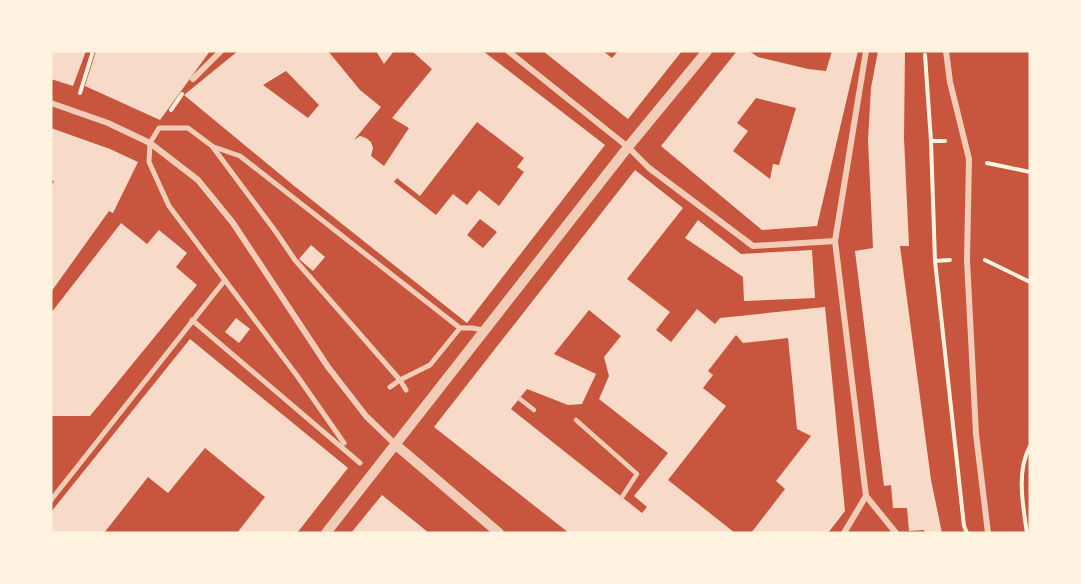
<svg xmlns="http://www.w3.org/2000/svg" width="1081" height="584" font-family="Lora,serif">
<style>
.building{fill:#f7dbc8;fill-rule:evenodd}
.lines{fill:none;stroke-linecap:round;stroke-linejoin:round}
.path{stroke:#fff3e0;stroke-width:4}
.service{stroke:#f1ccb7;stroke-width:4.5}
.pedestrian{stroke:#f1ccb7;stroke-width:5}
.minor{stroke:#f1ccb7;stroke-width:6}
.tertiary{stroke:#f1ccb7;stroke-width:10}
</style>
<rect width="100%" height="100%" fill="#c8553d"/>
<!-- building -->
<g class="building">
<path d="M51,51H86L73,86L51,79Z"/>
<path d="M96,51H210L160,120L85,86Z"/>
<path d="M238,51H328L360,90L381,107L354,140L360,136L366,138L371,142L373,148L371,156L384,166L409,128L392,118L432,69L412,51H483L605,145L467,323L293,185L184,95ZM286,71L319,105L308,118L263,85ZM477,122L524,158L517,167L524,172L499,206L479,190L467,205L453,194L436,215L394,182L397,178L420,196ZM480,219L497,232L483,248L467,235Z"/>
<path d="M376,51H394L384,64Z"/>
<path d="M543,51H603L612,58L618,51H682L628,119Z"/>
<path d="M737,51H749L758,57L808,69L826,71L832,51H858L817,226L762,230L661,146ZM756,98L796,108L779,165L773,164L770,179L733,151L748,131L737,123Z"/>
<path d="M878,51H905L904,138L909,246H900L931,480L942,533H925L924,530L909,531L907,508H893L891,485L884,486L855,251L873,248L868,140L871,88Z"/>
<path d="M51,128L110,149L138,162L113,213L109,211L51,292V188L54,181L51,180Z"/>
<path d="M635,170L683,208L627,279L670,312L656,330L671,342L697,309L715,324L720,318L825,307L845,511L828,533H751L785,489L776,481L811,436L797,429L788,338L743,343L736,335L708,371L713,375L703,388L726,406L668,480L735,533H569L434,427ZM589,310L621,336L604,357L609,376L599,399L668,453L634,496L647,507L642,513L511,409L527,389L568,405L582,404L596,374L554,354Z"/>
<path d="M698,220L741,254L812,250L815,298L744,301L743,277L685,238Z"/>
<path d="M121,223L147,244L159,230L187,253L176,267L197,285L90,416H52L51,313Z"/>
<path d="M311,245L325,257L313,271L299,259Z"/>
<path d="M236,318L250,329L239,343L225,332Z"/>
<path d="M190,339L348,468L297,533H237L265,497L205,448L168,493L148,477L104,533H51V512Z"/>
<path d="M382,495L429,533H351Z"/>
</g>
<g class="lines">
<!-- path -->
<g class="path">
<path d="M925,55L931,141L935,261L964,526L967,533"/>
<path d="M80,93L93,51"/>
<path d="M171,110L182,94"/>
<path d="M931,141H945"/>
<path d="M987,163L1030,172"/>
<path d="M985,260L1030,282"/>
<path d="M935,261L950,260"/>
<path d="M1027,533C1023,505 1016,472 1030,446"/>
</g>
<!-- service -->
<g class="service">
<path d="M520,399L534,410"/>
<path d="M576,420L637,474L622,497"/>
</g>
<!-- pedestrian -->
<g class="pedestrian">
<path d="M214,147L240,156L460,328"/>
<path d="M192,320L360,463"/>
<path d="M390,387L400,380L430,365L460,328H472L483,330"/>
<path d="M344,443L298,377L169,206L149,162L150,143L159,128H188L212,146L276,232L295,260L400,380L406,390"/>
<path d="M51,500L225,280"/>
</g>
<!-- minor -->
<g class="minor">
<path d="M508,51L628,147L649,168L753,246L835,241"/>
<path d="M866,51L835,241L866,496L896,533"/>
<path d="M946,51L950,82L969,159L967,260L976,434L988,533"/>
<path d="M193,79L221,51"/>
<path d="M51,103L108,123L150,143L198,180L233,223L328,367L366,416L396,445"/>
<path d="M844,533L866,496"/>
</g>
<!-- tertiary -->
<g class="tertiary">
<path d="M396,445L499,533"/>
<path d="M326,533L628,147L707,51"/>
</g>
</g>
<!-- border -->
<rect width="1081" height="584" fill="none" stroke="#fff3e0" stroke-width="105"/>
</svg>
